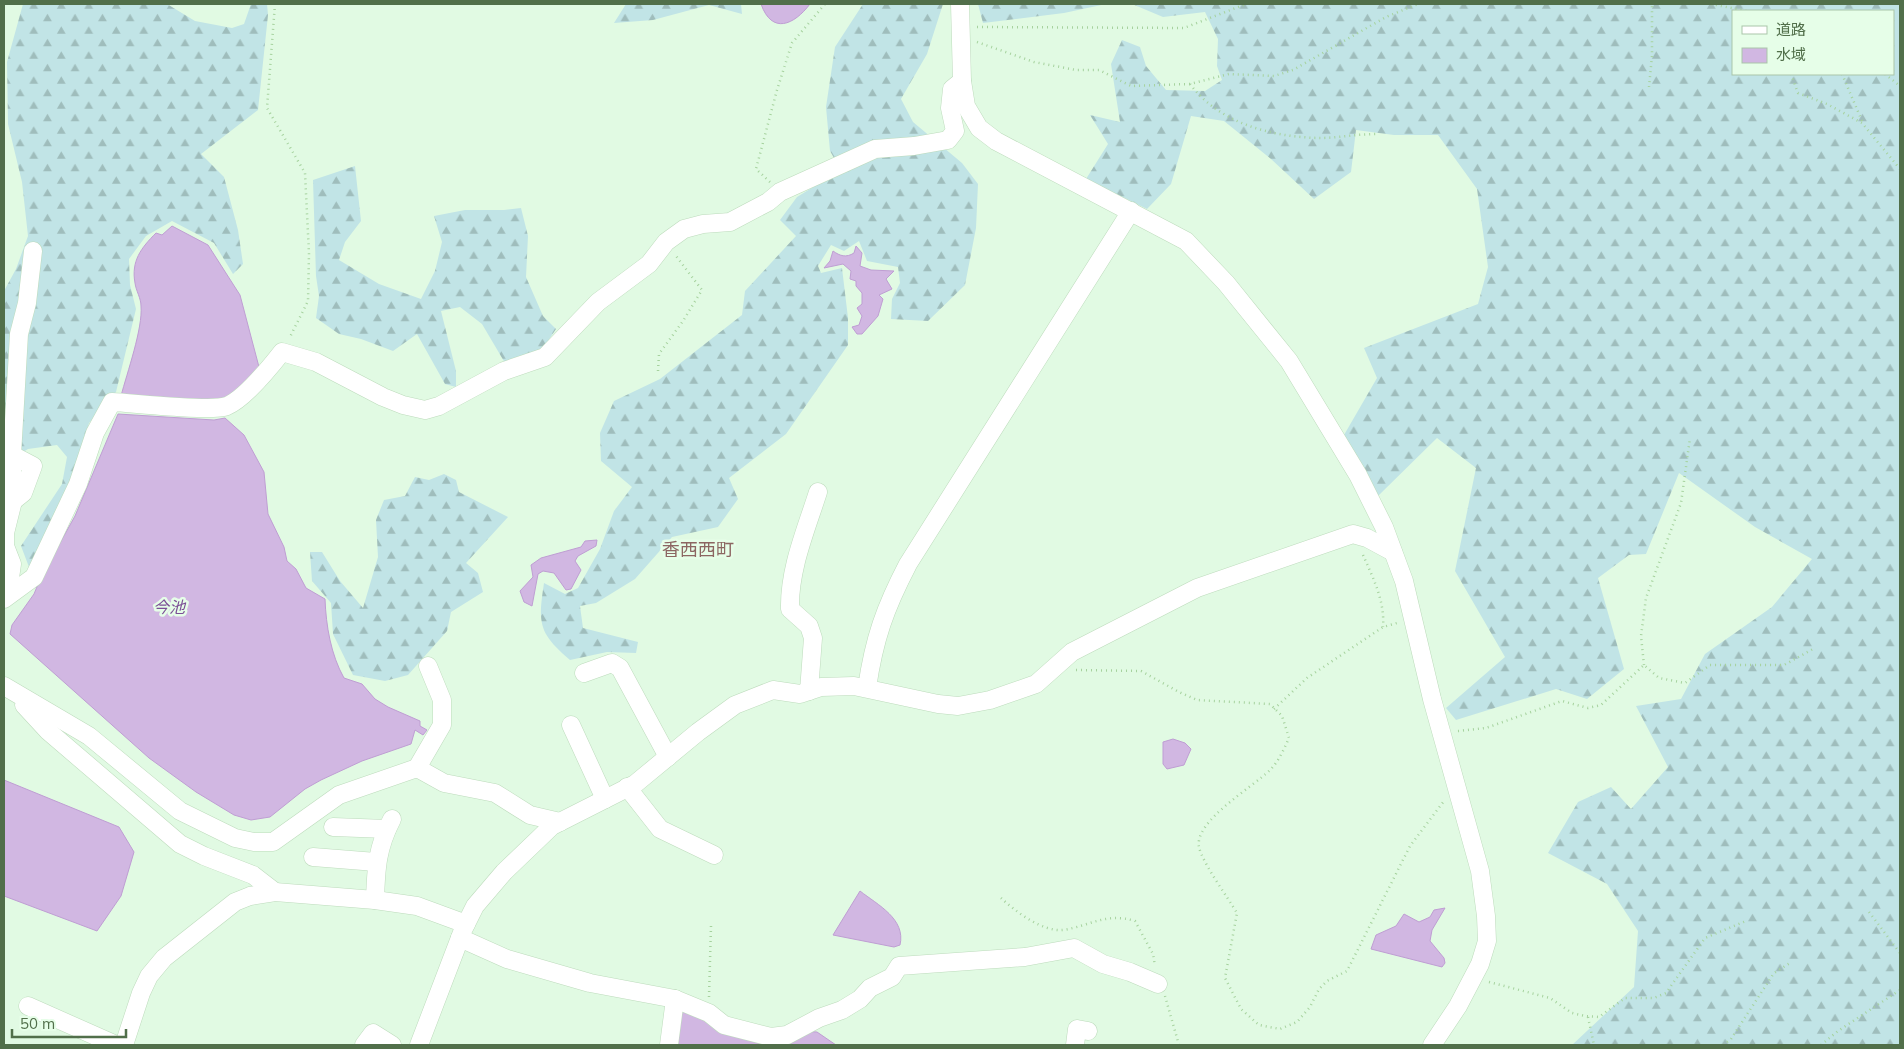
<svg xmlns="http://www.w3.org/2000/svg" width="1904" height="1049" font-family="Mulish,'Noto Sans JP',sans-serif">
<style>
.forest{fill:url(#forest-firs);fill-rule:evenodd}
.water{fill:#d1b7e2;stroke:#bf9ed3}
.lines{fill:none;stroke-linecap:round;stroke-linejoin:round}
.minor-casing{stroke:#bddbbc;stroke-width:19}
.path{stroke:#a6d29e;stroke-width:2.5;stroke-dasharray:1 4;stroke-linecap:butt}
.minor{stroke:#fff;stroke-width:18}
.labels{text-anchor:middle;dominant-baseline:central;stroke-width:5;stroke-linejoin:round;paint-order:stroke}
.water-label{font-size:16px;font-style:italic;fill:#7b4f96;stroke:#e6fee8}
.quarter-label{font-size:18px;fill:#8c6662;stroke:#e6fee8}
</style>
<defs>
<pattern id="forest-firs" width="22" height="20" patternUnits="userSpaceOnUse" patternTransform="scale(1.25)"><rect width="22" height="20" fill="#c1e4e6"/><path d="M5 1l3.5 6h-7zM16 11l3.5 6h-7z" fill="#9fbdbc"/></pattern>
</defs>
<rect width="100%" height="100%" fill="#e1fae3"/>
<!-- forest -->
<g class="forest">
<path d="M23,4H167L195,21L232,28L244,24L251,4H267L268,15L258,110L201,154L224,177L238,230L243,264L233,274L214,243L172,221L146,236L129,259L130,285L136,309L116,392L89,423L70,487L29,567L21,546L62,484L67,457L57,445L28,449L4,464V476V291L16,269L28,236L22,182L8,124L7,62Z"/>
<path d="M626,4H741L742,14L709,5L653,20L614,23Z"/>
<path d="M863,4H943L927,54L901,99L913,122L962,163L978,184L976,228L965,285L928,321L891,319L892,299L900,283L898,267L867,261L859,241L844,251L831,245L818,266L821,273L842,268L848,318V345L786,434L729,478L738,499L718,527L672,537L635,579L596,603L580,606L583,628L638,642L636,653L607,652L570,660C538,633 538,623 544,583L565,594L578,588L600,549L614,511L632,487L601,461L600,433L614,401L660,379L742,315L745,291L796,236L780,220L797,197L841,170L830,151L826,107L835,47Z"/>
<path d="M978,4H1106L1064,13L983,23Z"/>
<path d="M1132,4H1900V1045H1572L1634,987L1638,931L1607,884L1548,853L1578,802L1611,787L1631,809L1668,767L1636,706L1681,699L1705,654L1772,607L1812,559L1755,527L1679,473L1646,554L1629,555L1598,578L1624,669L1587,699L1556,689L1456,720L1446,708L1505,657L1455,571L1476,468L1437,438L1378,496L1344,435L1377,378L1364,348L1478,304L1488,267L1477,189L1438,135H1394L1356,130L1351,172L1314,199L1271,159L1224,121L1191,116L1171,184L1147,209L1086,179L1108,144L1090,115L1120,122L1111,64L1122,40L1140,47L1146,66L1166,90L1205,91L1222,80L1217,66L1218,39L1205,12L1163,17ZM1733,11H1893V74H1733Z"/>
<path d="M355,166L361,221L345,242L339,260L379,284L421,299L435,271L442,242L434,216L465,210H504L521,208L528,236L526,277L543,316L556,329L542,350L505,363L482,324L460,307L441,311L456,371V387L445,384L417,334L393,351L361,339L339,334L316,318L319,296L316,276L313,180Z"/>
<path d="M444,474L456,480L459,492L508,517L466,563L478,573L483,592L451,612L447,631L408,675L385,681L353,675L333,634L331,603L312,581L310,552H322L340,581L363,608L378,557L376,520L384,500L405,496L415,477L429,480Z"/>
</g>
<!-- water -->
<g class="water">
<path d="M761,4H810C794,25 772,35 761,4Z"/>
<path d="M172,226L208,245L240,295L259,367L243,385L219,402L121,396C127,373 143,328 141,306C141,298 136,291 135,283C131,261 141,248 156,233L162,235Z"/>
<path d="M856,246L862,253L860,266L871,270L894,271L886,279L892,289L879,295L883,299L878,316L862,334H857L852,327L859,325L862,316L857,308L862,304V293L856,286V281L850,279L851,271L843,264L824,268L830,261L833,251C840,256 846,258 854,253Z"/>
<path d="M118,414L214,420L225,418L244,435L264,472L268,514L284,547L287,561L296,569L306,588L325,599C326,626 331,655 344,678L362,684L375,699L388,707L420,721V726L427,730L423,735L415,730L411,744L362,761L321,780L305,789L270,817L251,820L234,815L196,792L149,758L10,634L12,625L34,594L41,577L75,516Z"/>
<path d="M597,540L596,546L578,556L575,561L581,570L571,589L566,590L554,573L543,571L538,574L532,606L524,602L520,591L533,577L531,565L541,558L581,547L585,541Z"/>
<path d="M1173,739L1185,743L1191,749L1184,765L1167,769L1163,764V742Z"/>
<path d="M4,780L119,827L134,852L121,896L97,931L4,896Z"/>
<path d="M860,891C878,905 906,919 900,945L894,947L833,935Z"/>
<path d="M1445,908L1432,930L1430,941L1444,958L1445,963L1442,967L1371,949L1376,935L1396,926L1404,914L1419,922L1430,917L1434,910Z"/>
<path d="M680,1008L720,1027L817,1032L836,1045H676Z"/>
</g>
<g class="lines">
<defs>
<g id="minor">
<path d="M960,4L962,81L966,106L979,128L996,141L1186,241L1226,283L1289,361L1358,475L1384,527L1404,581L1432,699L1480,871L1486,916L1487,941L1480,964L1458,1006L1432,1045"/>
<path d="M6,447L12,455L33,466L23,493L13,501"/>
<path d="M4,589L10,578L12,564L5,546V533L13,501L12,455L19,334L27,303L33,251"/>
<path d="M4,599L34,577L78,484L95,433L112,402C134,403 211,412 227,406C244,399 271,366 282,352L316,362L383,397L403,405L425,410L439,406L504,371L545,357L598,302L649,264L666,242L684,229L703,224L730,222L768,202L780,192L875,149L914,146L948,140L955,131L950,108L952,89L962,81"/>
<path d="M584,673L612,663L620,668L668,757"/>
<path d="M4,686L89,736L180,811L235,838L254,842H273L339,795L417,768L444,783L495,793L530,815L560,822"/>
<path d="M867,688C874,639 885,608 908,564L1131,211"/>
<path d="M809,691L813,638L809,626L790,609C789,569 806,530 818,492"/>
<path d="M24,705L48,731L180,844L204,856L253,875L275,892"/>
<path d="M571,725L605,799"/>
<path d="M417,768L442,725V700L428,666"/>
<path d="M627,787L660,829L714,855"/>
<path d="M333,827L387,829"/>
<path d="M313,857L376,862"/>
<path d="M375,900C376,868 377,848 392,819"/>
<path d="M460,938L507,959L590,983L675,999L709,1013L724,1025L771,1037L787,1035L819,1018L842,1010L860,999L870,988L892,977L899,966L1025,957L1074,948L1103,964L1130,972L1158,984"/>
<path d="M28,1006L116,1045"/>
<path d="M124,1045L141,993L149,976L164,958L235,902L250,896L275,892L375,900L417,906L466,924"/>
<path d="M364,1045L373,1033L392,1045"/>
<path d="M419,1045L463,930L475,906L504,872L552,826L635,784L698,732L735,705L773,690L800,694L821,687L854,686L938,704L958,706L990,700L1036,684L1072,652L1197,588L1353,534L1367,538L1393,552"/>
<path d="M669,1045L675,999"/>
<path d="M1075,1045L1077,1029L1088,1031"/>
</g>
</defs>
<!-- minor casing -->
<use href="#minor" class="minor-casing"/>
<!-- path -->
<g class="path">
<path d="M275,4L267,108L305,173L309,254L308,301L290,337"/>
<path d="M1711,4L1747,11"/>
<path d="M977,27L1184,28L1246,4"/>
<path d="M977,42L1034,62L1076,70H1099L1131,86L1190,84L1229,74L1274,76L1293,70L1386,17L1418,4"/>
<path d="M1791,74L1798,93L1827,104L1862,123L1900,169"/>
<path d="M1842,74L1862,121"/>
<path d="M1885,74L1900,86"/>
<path d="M1190,84C1219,123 1271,137 1319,138C1338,138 1357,134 1377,134"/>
<path d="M1649,87L1652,56V4"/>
<path d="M770,182L756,169L777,90L792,43L825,4"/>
<path d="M658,371L659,354L683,321L702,290L676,256"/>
<path d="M1363,555C1373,578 1385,601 1383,627"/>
<path d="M1644,665L1641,636L1646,598L1681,503L1690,438"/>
<path d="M1076,670L1141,671L1179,692L1197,700L1270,704L1282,716L1289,738C1284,749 1279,761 1270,770C1253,787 1194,821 1199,847C1202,862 1228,898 1237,913L1225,978L1241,1009L1259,1025L1280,1029L1297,1022L1310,1007L1319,989L1327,981L1347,971L1410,846L1444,801"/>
<path d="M1274,709L1307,678L1383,627L1397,623"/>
<path d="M1458,731L1486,728L1562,701L1588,708L1601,705L1644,665L1659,678L1685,683L1710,665H1784L1813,649"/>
<path d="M1001,898C1015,911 1042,932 1063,930C1090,926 1106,912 1135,921L1153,954L1155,966"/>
<path d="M1869,912L1900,953"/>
<path d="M1489,982L1550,998L1572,1013L1585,1016L1599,1017L1625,998H1654L1666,993L1705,938L1746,921"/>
<path d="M1165,996L1179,1045"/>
<path d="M709,997L711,926"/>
<path d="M1588,1017L1594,1045"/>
<path d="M1723,1045L1731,1039L1774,973L1790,963"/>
<path d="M1821,1045L1838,1031L1900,990"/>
</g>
<!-- minor -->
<use href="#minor" class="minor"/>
</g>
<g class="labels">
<!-- water labels -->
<g class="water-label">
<text x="169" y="607">今池</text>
</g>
<!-- quarter labels -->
<g class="quarter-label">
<text x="698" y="549">香西西町</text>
</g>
</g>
<!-- border -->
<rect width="1904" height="1049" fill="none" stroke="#516f4a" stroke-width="10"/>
<!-- legend -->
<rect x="1732" y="10" width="162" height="65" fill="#e6fee8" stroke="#aac5a9"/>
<rect x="1742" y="26" width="25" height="8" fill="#ffffff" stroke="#aac5a9"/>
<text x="1776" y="35" font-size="15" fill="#516f4a">道路</text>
<rect x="1742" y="48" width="25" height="15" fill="#d1b7e2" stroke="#aac5a9"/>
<text x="1776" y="60" font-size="15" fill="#516f4a">水域</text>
<!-- scale -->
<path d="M12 1029v8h114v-8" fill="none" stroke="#516f4a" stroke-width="2.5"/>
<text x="20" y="1029" font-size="15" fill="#516f4a" stroke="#e6fee8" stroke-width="4" paint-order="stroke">50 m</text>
</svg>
